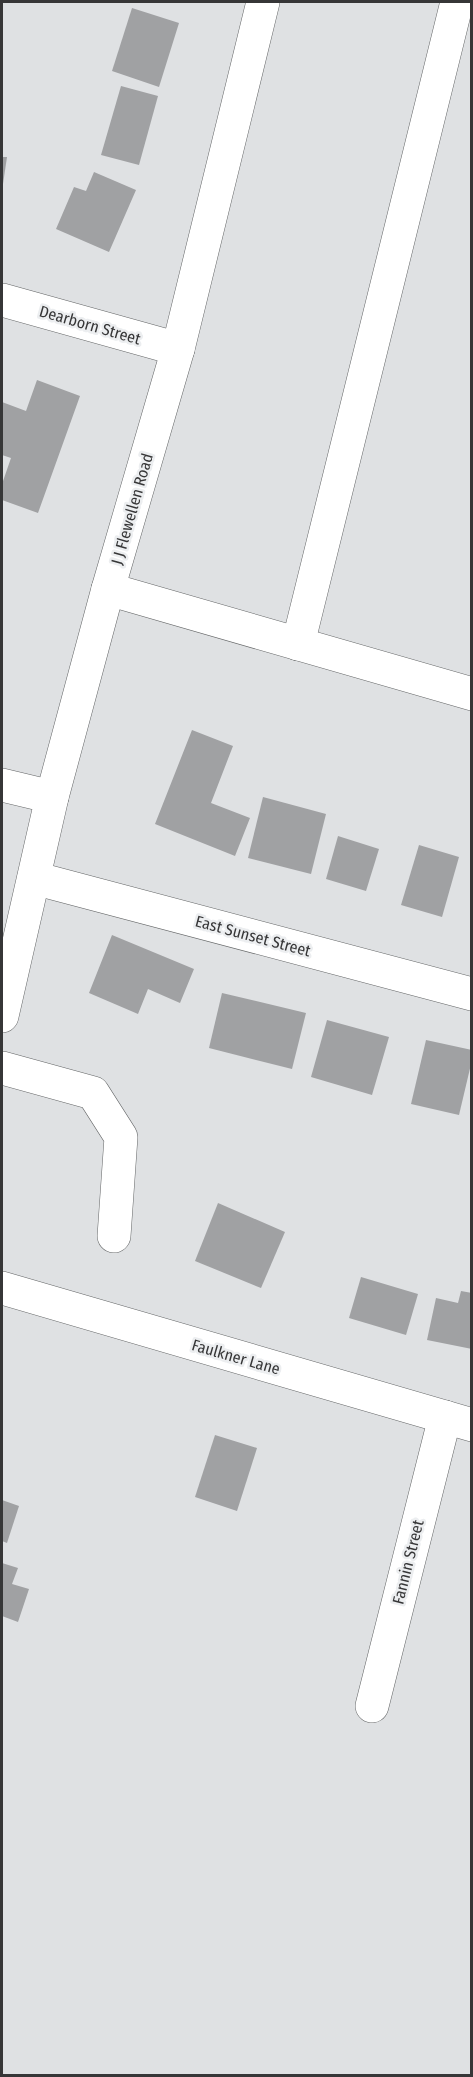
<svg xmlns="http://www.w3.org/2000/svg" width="473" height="2077" font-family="'Fira Sans Condensed',sans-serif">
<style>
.building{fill:#a0a1a3}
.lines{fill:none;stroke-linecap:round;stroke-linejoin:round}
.minor-casing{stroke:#646667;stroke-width:34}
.minor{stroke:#fff;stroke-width:33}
.labels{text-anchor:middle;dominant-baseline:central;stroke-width:5;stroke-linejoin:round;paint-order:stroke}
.street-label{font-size:16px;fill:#363637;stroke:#eceef0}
</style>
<rect width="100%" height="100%" fill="#dfe1e3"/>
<!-- building -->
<g class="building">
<path d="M132,8L179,23L159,87L112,71Z"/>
<path d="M121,86L158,96L139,165L101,155Z"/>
<path d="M2,157H7L3,184H2Z"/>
<path d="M94,172L136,190L109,252L56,229L74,187L86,191Z"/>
<path d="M37,380L80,396L38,513L2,500V484L11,458L2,455V402L26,411Z"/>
<path d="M192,730L233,746L211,803L250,818L235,856L155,824Z"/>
<path d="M263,797L326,814L311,874L248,858Z"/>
<path d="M338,836L379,849L366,891L326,879Z"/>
<path d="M419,845L459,857L442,917L401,905Z"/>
<path d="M112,935L194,969L180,1003L148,989L138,1014L89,993Z"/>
<path d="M222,993L306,1013L292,1069L209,1048Z"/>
<path d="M327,1020L389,1037L372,1095L311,1077Z"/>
<path d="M426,1040L472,1050V1060L459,1115L411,1104Z"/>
<path d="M218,1203L285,1232L261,1288L195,1261Z"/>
<path d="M361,1277L418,1294L406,1335L349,1318Z"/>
<path d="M461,1291L472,1293V1349L427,1340L436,1298L458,1303Z"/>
<path d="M215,1435L257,1448L237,1511L195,1497Z"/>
<path d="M2,1500L19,1506L7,1543L2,1541Z"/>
<path d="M2,1563L18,1568L12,1584L29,1589L18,1622L2,1616Z"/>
</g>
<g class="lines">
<defs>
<g id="minor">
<path d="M2,300L178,349"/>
<path d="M108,589L472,694"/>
<path d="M298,644L457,2"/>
<path d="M2,785L52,797"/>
<path d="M34,878L472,994"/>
<path d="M2,1016L52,797L108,589L178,349L263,2"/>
<path d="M2,1068L93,1093L121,1137L114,1236"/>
<path d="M2,1288L472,1425"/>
<path d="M372,1706L445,1417"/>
</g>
</defs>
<!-- minor casing -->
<use href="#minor" class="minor-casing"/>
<!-- minor -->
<use href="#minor" class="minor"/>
</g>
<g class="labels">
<!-- street labels -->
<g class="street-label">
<text transform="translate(90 325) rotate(16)">Dearborn Street</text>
<text transform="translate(132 509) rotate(-74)">J J Flewellen Road</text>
<text transform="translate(253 936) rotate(15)">East Sunset Street</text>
<text transform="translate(236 1357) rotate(16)">Faulkner Lane</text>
<text transform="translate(408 1562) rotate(-76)">Fannin Street</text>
</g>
</g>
<!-- border -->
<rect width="473" height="2077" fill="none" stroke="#363637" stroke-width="6"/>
</svg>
